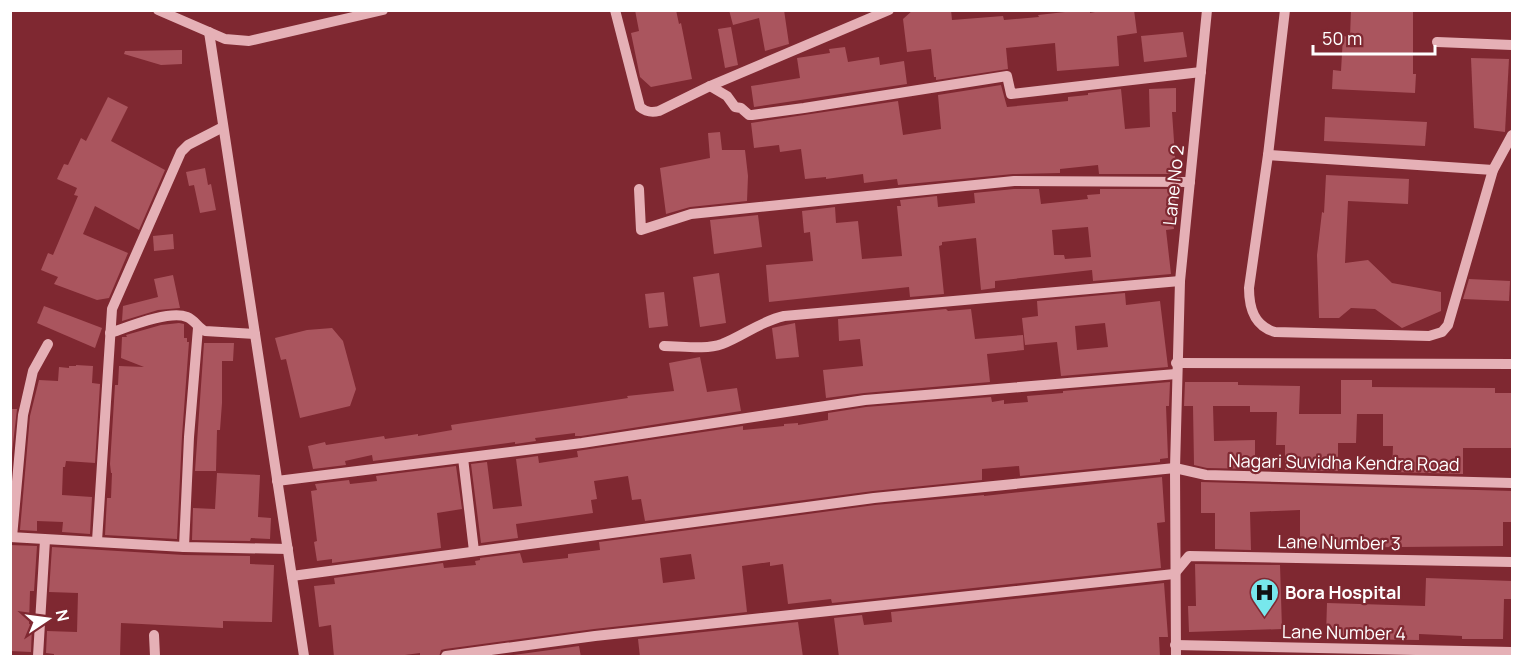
<svg xmlns="http://www.w3.org/2000/svg" width="1523" height="667" font-family="Manrope,sans-serif">
<style>
.building{fill:#aa555e;fill-rule:evenodd}
.lines{fill:none;stroke-linecap:round;stroke-linejoin:round}
.minor{stroke:#e5b0b6;stroke-width:10}
.labels{text-anchor:middle;dominant-baseline:central;stroke-width:4.5;stroke-linejoin:round;paint-order:stroke}
.street-label{font-size:18px;fill:#fff;stroke:#7f2831}
.poi-label{font-size:18px;font-weight:bold;fill:#fff;stroke:#7f2831;text-anchor:start}
</style>
<rect width="100%" height="100%" fill="#7f2831"/>
<!-- building -->
<g class="building">
<path d="M635,10H676L679,24L681,23L692,79L651,87L640,77L631,33L639,31Z"/>
<path d="M729,10H784L789,44L765,51L759,18L733,25Z"/>
<path d="M913,10H951L952,20L1003,16L1004,20L1039,17L1038,15L1065,12V10H1090V13L1105,10H1134L1137,33L1117,36L1119,66L1057,71L1055,43L1006,48L1008,69L936,80V77H934L931,49L907,52L903,19Z"/>
<path d="M1351,10L1413,11V74H1416L1415,93L1332,89L1333,70L1341,71L1343,36L1350,37Z"/>
<path d="M731,27L738,65L725,68L718,29Z"/>
<path d="M1183,32L1187,57L1144,62L1141,36Z"/>
<path d="M845,47L848,62L879,57L880,65L904,61L907,84L754,107L751,86L800,78L797,58L830,53L829,49Z"/>
<path d="M182,50V64L161,65L124,54L125,51Z"/>
<path d="M1471,58L1509,59L1505,132L1474,128Z"/>
<path d="M1001,85L1007,107L1068,101V97L1088,95V93L1121,89L1125,129L1150,127L1149,89L1176,88V112H1172L1176,170H1172V174H1099L1098,165L1060,169V173L1013,174L898,185L897,179L864,183L863,174L826,179V177L805,179L801,149L780,152L779,145L754,148L751,123L898,101L903,135L941,129L938,95Z"/>
<path d="M108,97L128,107L111,141L165,170L139,230L95,206L83,234L128,253L109,298L97,300L54,284L58,277L41,270L48,253L53,255L78,196L74,195L77,188L57,179L64,164L68,165L81,138L86,141Z"/>
<path d="M1325,117L1427,122L1425,146L1324,141Z"/>
<path d="M720,132L722,150H745L748,176L747,201L690,207L666,214L660,168L710,158L708,133Z"/>
<path d="M205,168L208,185L211,184L216,210L200,213L194,185L189,186L186,172Z"/>
<path d="M1326,175L1409,179L1408,204L1348,201L1345,263L1368,260L1392,283L1441,292V311L1402,328L1375,309L1351,308L1339,318H1319L1317,255L1322,212L1324,213Z"/>
<path d="M1014,189H1039L1041,204L1088,199L1087,195L1100,194V189H1174L1176,207H1171L1174,229L1166,230L1171,274L1093,281L1092,270L995,281V288L981,290L976,238L942,242V245L939,246L944,294L910,297L909,287L769,302L766,265L813,261L810,232L804,233L802,211L835,207L836,223L858,221L862,259L902,256L897,206H901L900,200L937,196L938,207L975,203L974,193ZM1088,227L1091,257L1065,259L1064,255H1054L1052,230Z"/>
<path d="M758,215L762,247L714,254L710,220Z"/>
<path d="M173,234L174,249L154,251L153,236Z"/>
<path d="M719,273L726,323L700,327L693,277Z"/>
<path d="M173,275L180,308L158,310L122,321L123,306L158,297L154,279Z"/>
<path d="M1469,279L1510,281L1509,301L1463,299Z"/>
<path d="M664,292L668,326L649,328L645,294Z"/>
<path d="M1125,293L1126,305L1160,301L1168,367L1061,376L1057,342L1025,345L1022,318L1038,316L1037,301ZM1105,323L1108,347L1077,350L1075,326Z"/>
<path d="M44,306L102,328L95,348L37,323Z"/>
<path d="M946,309L948,311L971,309L975,339L1023,335L1024,350L987,354L990,382L864,393L826,398L823,370L863,366L860,339L839,341L838,319Z"/>
<path d="M179,323L184,324V338H187V342H189L182,436L177,539L105,535L107,498H111L112,473H111L110,464L115,385H118L119,366L144,367L121,358L122,337H127L126,335L161,325Z"/>
<path d="M795,323L799,357L776,359L772,328Z"/>
<path d="M332,328L343,341L356,389L350,406L300,418L286,359L281,360L275,338L307,330Z"/>
<path d="M204,343H234L233,361H222V403L220,430H217L216,471H195Z"/>
<path d="M700,357L707,392L737,388L741,411L581,436H575V433L535,438L536,441L515,444V442L373,461L372,455L345,461L346,465L313,469L308,446L325,442L326,445L384,436L385,439L418,434V436L452,430L451,425L628,398L627,396L674,391L669,363Z"/>
<path d="M76,365L93,366L92,383L100,384L95,463L66,461L65,467H63L62,495L92,497L90,534L62,532L63,522L37,521V531L20,530L30,416L39,380L58,381L59,367L69,368V366H76Z"/>
<path d="M1341,380H1372V387L1495,388V393H1512V448H1463V474L1392,472L1393,446H1383V414H1357L1356,443H1338V471L1285,470V445H1276L1277,412H1250V406H1213L1214,441L1255,440V469L1207,468L1194,465L1193,406H1184L1185,382H1238V385L1300,386L1299,414H1341Z"/>
<path d="M1170,382L1169,406H1166L1168,458L1160,459V462L1020,476L1019,466L982,469V480L873,491L645,521L641,499L632,500L628,476L594,481L597,499L591,500L593,513L516,524L518,538L481,543L471,464L487,462L493,509L522,506L516,459L538,456L539,463L578,457L577,451L743,426V430L784,426V424L798,423V425L828,420V413L866,407L991,397L992,402L1004,400V404L1028,402L1027,396L1063,393V391Z"/>
<path d="M10,409H17L12,453H10Z"/>
<path d="M456,466L462,509L437,513L441,548L332,563V559L317,561L314,542L317,541L311,491L317,490L315,484L349,480L350,484L377,481L376,476Z"/>
<path d="M217,473L260,475L258,517L271,518L270,539L251,538L250,541L192,540L193,508L215,509Z"/>
<path d="M1162,477L1165,522L1157,523L1161,568L832,603L831,599L788,604L783,564L770,566V562L742,566L747,612L594,629L445,649L441,650L439,657H420V653L390,657H334L331,625L319,627L314,586L335,584L334,578L443,563L444,568L476,565L475,561L480,560V558L520,553L523,563L568,558V554L600,550L599,542L875,505L984,495V496ZM691,554L695,579L663,583L660,558Z"/>
<path d="M1201,482L1512,491V522H1503V546L1300,548V510L1250,512L1251,550L1215,549V513H1201Z"/>
<path d="M10,545L37,546L34,591H30L29,624L32,625L31,652L10,651Z"/>
<path d="M52,547L184,555L250,556V564L274,565L272,622L223,621V628L121,623L120,657H54V654L46,653L47,631L77,632L78,593L49,592Z"/>
<path d="M1195,564L1280,565L1282,629L1189,632L1188,606H1196Z"/>
<path d="M1426,578L1512,581V599H1504L1503,639H1462V636L1419,634V640L1345,639V636H1326L1327,603L1425,606Z"/>
<path d="M1164,583L1168,637H1159L1160,657H839L834,618L862,615L864,625L892,622L891,612Z"/>
<path d="M798,622L803,657H640L638,639Z"/>
<path d="M579,646L581,657H499Z"/>
</g>
<g class="lines">
<!-- minor -->
<g class="minor">
<path d="M158,10L225,39L249,41L383,10"/>
<path d="M615,10L640,107C646,112 651,113 659,111L710,86L889,10"/>
<path d="M1285,10L1268,155L1249,288C1249,308 1254,326 1275,332L1429,336L1442,332L1448,325L1493,170L1512,135"/>
<path d="M209,32L304,656"/>
<path d="M1437,42L1512,45"/>
<path d="M710,86L727,96L735,107L741,108L749,115H752L804,108L1007,76L1011,94L1201,72"/>
<path d="M1268,155L1493,170"/>
<path d="M639,189L641,230L691,214L1014,181L1190,182"/>
<path d="M110,333C128,327 169,310 187,317C195,320 198,328 205,331L255,334"/>
<path d="M664,346C682,346 705,350 722,344C743,336 761,321 784,316L1180,281"/>
<path d="M1176,363L1512,364"/>
<path d="M463,458L474,551"/>
<path d="M277,481L582,443L865,400L1176,374"/>
<path d="M10,537L184,547L288,549"/>
<path d="M12,537L23,415L33,371L48,344"/>
<path d="M97,541L112,309L181,152L188,145L223,127"/>
<path d="M184,547L189,437L198,328"/>
<path d="M292,576L874,498L1175,468L1206,475L1512,483"/>
<path d="M154,635L155,656"/>
<path d="M1175,645L1512,652"/>
<path d="M38,656L45,540"/>
<path d="M446,656L595,636L1174,574L1189,556L1512,562"/>
<path d="M1176,656L1175,468L1180,281L1207,10"/>
</g>
</g>
<!-- icons -->
<defs>
<symbol id="hospital-pin" viewBox="-11 -11 22 30"><path d="M0 17L-7.5 6A9.5 9.5 0 1 1 7.5 6Z" fill="#77e7ec" stroke="#7f2831"/><path d="M-5-5h3v3.5h4V-5h3V5h-3V1.5h-4V5h-3Z" fill="#111"/></symbol>
</defs>
<g fill-rule="evenodd">
<use href="#hospital-pin" x="1248" y="576" width="33" height="45"/>
</g>
<g class="labels">
<!-- street labels -->
<g class="street-label">
<text transform="translate(1173 185) rotate(-84)">Lane No 2</text>
<text transform="translate(1344 462) rotate(1)">Nagari Suvidha Kendra Road</text>
<text transform="translate(1339 542) rotate(1)">Lane Number 3</text>
<text transform="translate(1344 632) rotate(1)">Lane Number 4</text>
</g>
<!-- poi labels -->
<g class="poi-label">
<text x="1285" y="592">Bora Hospital</text>
</g>
</g>
<!-- border -->
<rect width="1523" height="667" fill="none" stroke="#ffffff" stroke-width="24"/>
<!-- north arrow -->
<g transform="translate(48 619) rotate(77)" stroke="#7f2831" stroke-width="4.5" paint-order="stroke">
<path d="M0-4.5L10 22L0 15L-10 22Z" fill="#ffffff"/>
<text y="-9" font-size="16" font-weight="bold" text-anchor="middle" fill="#ffffff">N</text>
</g>
<!-- scale -->
<path d="M1313 45v9h122v-9" fill="none" stroke="#ffffff" stroke-width="3"/>
<text x="1322" y="45" font-size="18" fill="#ffffff" stroke="#7f2831" stroke-width="4.5" paint-order="stroke">50 m</text>
</svg>
